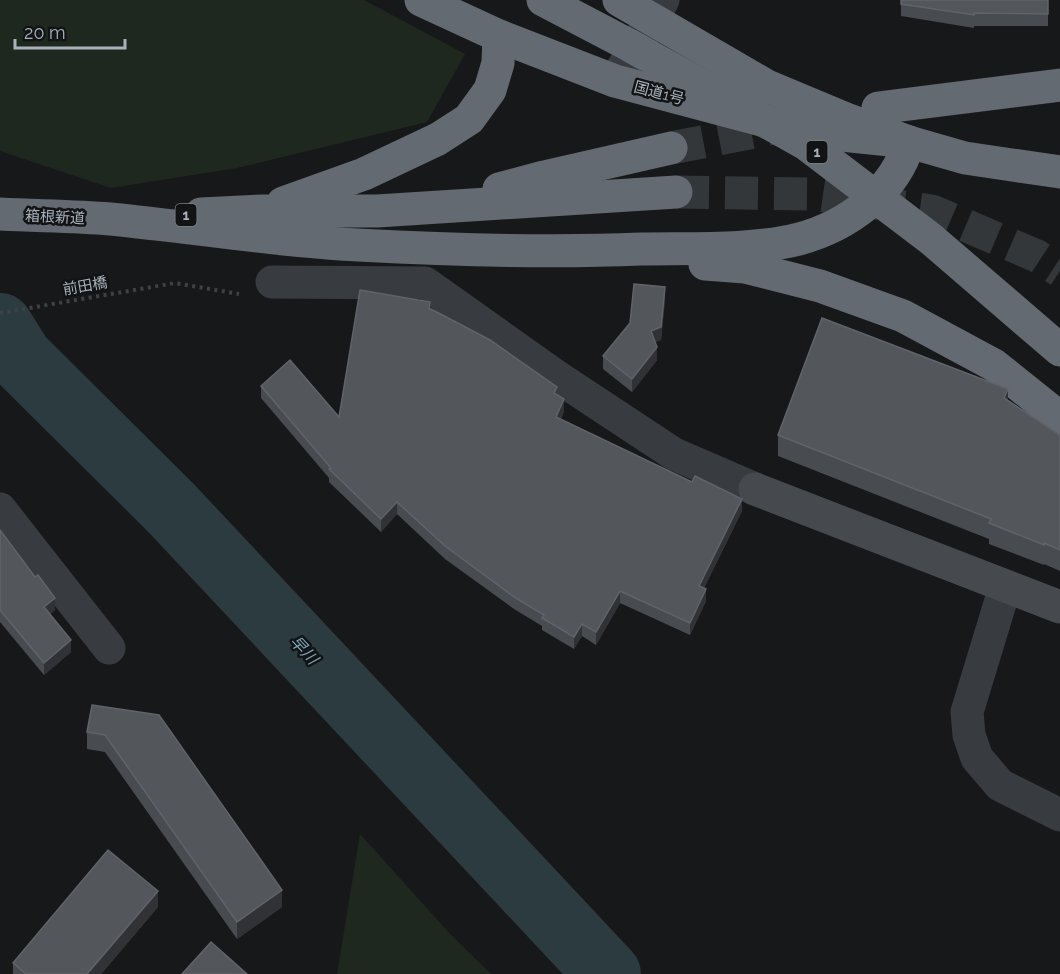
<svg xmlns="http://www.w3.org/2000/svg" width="1060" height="974" font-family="Raleway,'Noto Sans JP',sans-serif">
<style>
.green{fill:#1f281f}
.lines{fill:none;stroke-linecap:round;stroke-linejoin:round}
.river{stroke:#2c3b3f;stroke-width:66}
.highway-tunnel{stroke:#34373a;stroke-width:33;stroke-dasharray:33 16;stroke-linecap:butt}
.path{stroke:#3e4246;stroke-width:4;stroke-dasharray:3 4.5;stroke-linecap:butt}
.street{stroke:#383b3f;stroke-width:33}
.secondary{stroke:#464a4f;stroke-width:33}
.highway{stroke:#646a71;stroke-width:33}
.highway-bridge{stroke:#646a71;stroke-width:33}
.wall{fill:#484b4f}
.shaded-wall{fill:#303235}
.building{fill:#53565b;stroke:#60646a;stroke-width:1.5}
.labels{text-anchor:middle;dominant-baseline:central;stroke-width:5;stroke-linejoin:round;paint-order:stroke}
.shield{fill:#121315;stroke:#7c8289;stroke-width:1.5}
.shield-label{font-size:14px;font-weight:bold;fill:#a9b2bb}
.street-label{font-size:15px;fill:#a9b2bb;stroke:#121315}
.water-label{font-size:16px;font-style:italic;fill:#7da8b8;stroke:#121315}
</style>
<rect width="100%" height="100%" fill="#17181a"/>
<!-- green -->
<g class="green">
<path d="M0,0H364L465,54L427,122L237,168L111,188L0,151Z"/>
<path d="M360,834L451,935L491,974H337Z"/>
</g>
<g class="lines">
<!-- river -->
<path class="river" d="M0,326L20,358L172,509L608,974"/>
<!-- highway-tunnel -->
<g class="highway-tunnel">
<path d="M671,148L790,125"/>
<path d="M676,192L812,194L932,211L1037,256L1060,271"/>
</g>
<!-- path -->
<path class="path" d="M0,313L175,283L239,294"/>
<!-- street -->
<g class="street">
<path d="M615,81L663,0"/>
<path d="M272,282L425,283L556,376L674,454L755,489"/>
<path d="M0,509L109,648"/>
<path d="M1005,587L967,712L969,735L977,758L1000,785L1060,815"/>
</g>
<!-- secondary -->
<path class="secondary" d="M755,489L1060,607"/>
<!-- highway -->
<g class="highway">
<path d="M421,0L499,36L615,81L803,131L909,142"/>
<path d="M619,0L767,86L846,119L909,142L965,158L1060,172"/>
<path d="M878,108L1060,85"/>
<path d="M499,189L544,177L671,148"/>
<path d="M283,203L364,174L438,139L469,119L490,90L498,63L499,36"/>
<path d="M0,214C37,216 74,216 110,219C193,227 275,241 358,245C452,250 547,253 641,249C689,248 753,251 799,239C847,226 895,192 909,142"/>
<path d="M201,214L262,211H377L676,192"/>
<path d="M705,264L745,267L820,286L903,316L994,365L1060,418"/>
</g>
<!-- highway-bridge -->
<path class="highway-bridge" d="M543,0L629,45L806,144L931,239L1060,350"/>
</g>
<!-- wall -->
<g class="wall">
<path d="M1048,0V26H974V28L901,16V4Z"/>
<path d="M665,300L661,340L655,342L657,360L632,392L603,369V356Z"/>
<path d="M430,309L557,395L564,411L561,419L742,511L704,588L706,601L690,635L620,603L596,645L582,636L574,649L542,630V626L514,609L445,559L397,514L381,532L329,482V478L261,398V386L339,417Z"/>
<path d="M1008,401L1060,435V571L1044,564V565L989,544V539L778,456V435Z"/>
<path d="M0,530L55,610L50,614L71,652L44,675L0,622Z"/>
<path d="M159,715L282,907L237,939L105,752L87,749V732Z"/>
<path d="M158,907L101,974H13V963Z"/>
</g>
<!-- shaded-wall -->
<g class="shaded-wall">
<path d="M665,287V300L661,340L651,344V331Z"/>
<path d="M657,347V360L632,392V379Z"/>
<path d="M1008,389V410L1004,398Z"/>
<path d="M564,399V411L556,429V417Z"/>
<path d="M742,499V511L699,598V586Z"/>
<path d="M397,502V514L381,532V519Z"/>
<path d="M706,589V601L690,635V623Z"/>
<path d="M620,591V603L596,645V632Z"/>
<path d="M55,598V610L44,619V607Z"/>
<path d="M582,624V636L574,649V637Z"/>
<path d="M71,640V652L44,675V663Z"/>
<path d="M282,890V907L237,939V922Z"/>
<path d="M158,891V907L101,974H87Z"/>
</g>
<!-- building -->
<g class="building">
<path d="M901,0H1048V14L974,13V15L901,4Z"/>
<path d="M634,284L665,287L661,327L651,331L657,347L632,379L603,356L630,323Z"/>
<path d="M360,290L430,302L429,308L490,340L557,387L554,393L564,399L556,417L692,482L695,476L742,499L699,586L706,589L690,623L620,591L596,632L582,624L574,637L542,618L544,615L514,597L445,546L397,502L381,519L329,469L331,468L261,386L290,360L339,417Z"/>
<path d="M822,318L1008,389L1004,398L1060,435V550L1044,543V545L989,523L991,519L778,435Z"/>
<path d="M0,530L35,577L38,575L55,598L44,607L71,640L44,663L0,610Z"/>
<path d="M92,705L159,715L282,890L237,922L105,735L87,732Z"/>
<path d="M108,850L158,891L87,974H26L13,963Z"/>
<path d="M211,942L247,974H182Z"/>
</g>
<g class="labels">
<!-- shield labels -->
<g class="shield">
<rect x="806.5" y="141" width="21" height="22" rx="4.5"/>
<rect x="175.5" y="204" width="21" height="22" rx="4.5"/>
</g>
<g class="shield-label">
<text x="817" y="152">1</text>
<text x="186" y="215">1</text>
</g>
<!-- street labels -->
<g class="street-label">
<text transform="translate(659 93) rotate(15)">国道1号</text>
<text transform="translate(55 217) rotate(3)">箱根新道</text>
<text transform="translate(85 286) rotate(-10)">前田橋</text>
</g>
<!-- water labels -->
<g class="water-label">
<text transform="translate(304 650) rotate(47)">早川</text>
</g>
</g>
<!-- scale -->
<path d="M15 39v9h110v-9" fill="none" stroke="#a9b2bb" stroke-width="3"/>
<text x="24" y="39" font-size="18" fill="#a9b2bb" stroke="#121315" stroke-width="4.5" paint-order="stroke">20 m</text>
</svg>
